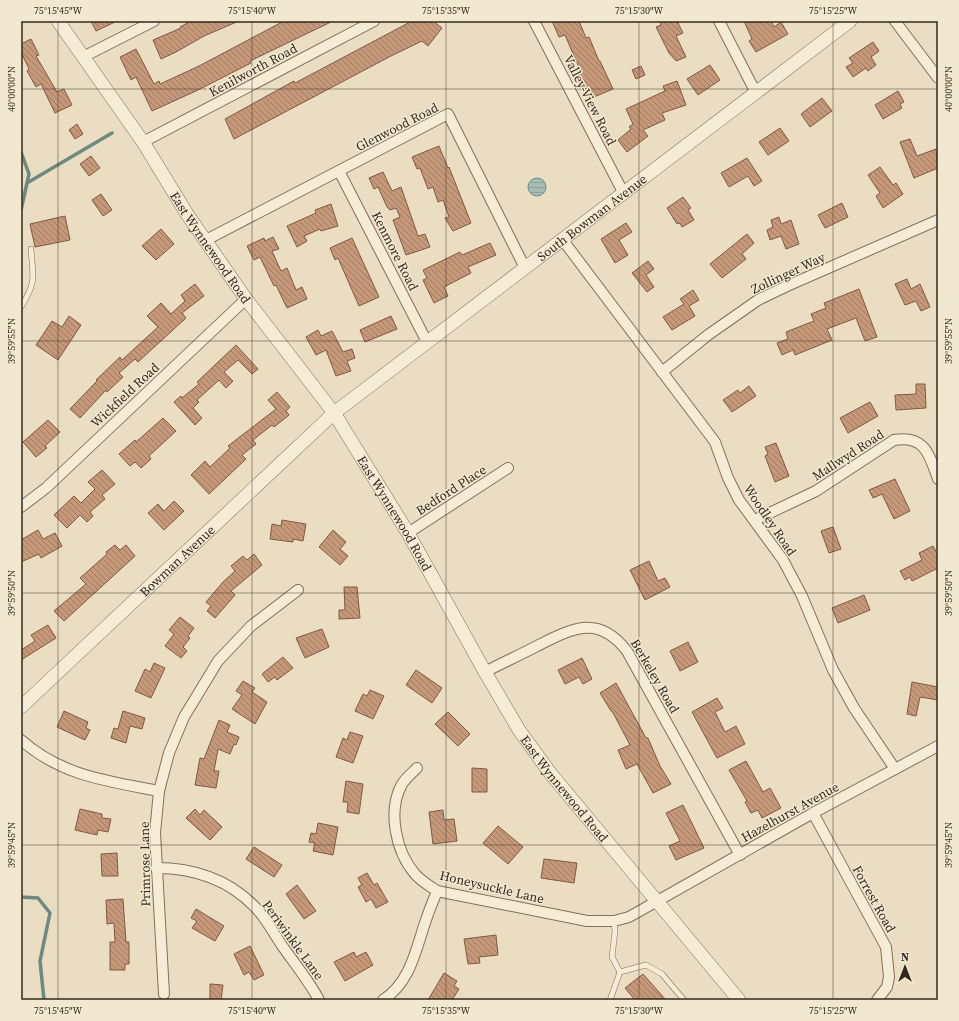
<svg xmlns="http://www.w3.org/2000/svg" width="959" height="1021" font-family="'Source Serif 4',serif">
<style>
.water{fill:url(#water-rules);stroke:#6c8a82}
.lines{fill:none;stroke-linecap:round;stroke-linejoin:round}
.stream{stroke:#6c8a82;stroke-width:3.5}
.building{fill:url(#building-back-hatch);stroke:#805942}
.service-casing{stroke:#836f5a;stroke-width:6}
.minor-casing{stroke:#836f5a;stroke-width:12}
.tertiary-casing{stroke:#836f5a;stroke-width:14}
.service{stroke:#f6ebd4;stroke-width:5}
.minor{stroke:#f6ebd4;stroke-width:10}
.tertiary{stroke:#f6ebd4;stroke-width:13}
.ticks{fill:none;stroke:#33281d;stroke-width:1;stroke-opacity:0.45}
.labels{text-anchor:middle;dominant-baseline:central;stroke-width:3;stroke-linejoin:round;paint-order:stroke}
.street-label{font-size:13px;fill:#33281d;stroke:#f2e8d0}
.neatline{fill:none;stroke:#33281d;stroke-width:1.5}
.ticks-label{font-size:10px;text-anchor:middle;fill:#33281d}
</style>
<defs>
<pattern id="water-rules" width="6" height="5" patternUnits="userSpaceOnUse"><rect width="6" height="5" fill="#a4bdb5"/><path d="M0 2.5h6" fill="none" stroke="#8ea29b"/></pattern>
<pattern id="building-back-hatch" width="6" height="6" patternUnits="userSpaceOnUse"><rect width="6" height="6" fill="#c6987a"/><path d="M-1 5l2 2M0 0l6 6M5-1l2 2" fill="none" stroke="#a17c63"/></pattern>
</defs>
<rect width="100%" height="100%" fill="#eaddc1"/>
<!-- water -->
<circle class="water" cx="537" cy="187" r="9"/>
<g class="lines">
<!-- stream -->
<g class="stream">
<path d="M21,152L29,174L21,210"/>
<path d="M27,183L112,133"/>
<path d="M21,897L38,898L50,913L40,961L44,1000"/>
</g>
</g>
<!-- building -->
<g class="building">
<path d="M91,21H117L96,31Z"/>
<path d="M191,21H239L204,36L176,52L161,59L153,40L181,28L180,27Z"/>
<path d="M284,21H333L250,61L251,63L198,90L152,111L136,77L131,80L120,57L136,49L154,84L159,81L160,84L199,66Z"/>
<path d="M412,21H433L442,28L428,46L422,41L391,56L234,139L225,119L294,81L295,83Z"/>
<path d="M552,21H579L586,38L589,37L599,61H600L613,89L594,97L590,88L586,90L577,71L580,70L565,35L559,37Z"/>
<path d="M660,21H677L683,33L676,36L686,57L676,61L669,53L656,27L661,25Z"/>
<path d="M744,21H771L774,27L781,22L788,34L756,52L749,41L752,39Z"/>
<path d="M31,39L39,55L36,56L57,92L64,89L72,105L55,113L41,84L36,87L27,71L29,69L21,52V44Z"/>
<path d="M873,42L879,51L871,57L876,65L868,71L866,68L853,77L846,67L853,63L849,58Z"/>
<path d="M710,65L720,80L698,95L687,79Z"/>
<path d="M641,66L645,75L636,79L632,70Z"/>
<path d="M677,81L686,105L662,113L665,120L643,130L648,136L627,152L618,140L631,129L629,127L633,124L626,109L665,91L663,86Z"/>
<path d="M898,91L904,102L900,104L902,108L883,119L875,105Z"/>
<path d="M822,98L832,111L810,127L801,114Z"/>
<path d="M77,124L83,134L75,139L69,130Z"/>
<path d="M780,128L789,141L768,155L759,142Z"/>
<path d="M910,139L917,156L936,149L938,168L914,178L900,142Z"/>
<path d="M439,146L448,168L449,167L471,223L453,231L445,218L449,217L443,200L438,202L433,187L428,189L420,168L417,169L412,157Z"/>
<path d="M91,156L100,168L89,176L80,164Z"/>
<path d="M747,158L762,181L754,186L748,176L729,187L721,173Z"/>
<path d="M880,167L893,185L896,183L903,194L883,208L876,196L880,193L868,175Z"/>
<path d="M383,172L392,191L401,187L418,236L425,234L430,247L406,255L393,220L400,217L396,208L390,210L387,207L378,187L374,189L369,178Z"/>
<path d="M101,194L112,210L103,216L92,200Z"/>
<path d="M683,197L691,208L688,210L694,220L682,227L680,223L677,224L667,208Z"/>
<path d="M842,203L848,217L825,228L818,215Z"/>
<path d="M331,204L338,226L321,231L320,229L304,236L307,241L297,247L287,226L316,213L315,210Z"/>
<path d="M65,216L70,240L35,247L30,224Z"/>
<path d="M779,217L781,224L791,220L799,244L786,249L781,236L770,240L767,230L773,227L771,220Z"/>
<path d="M626,223L632,232L619,240L628,255L615,263L601,239Z"/>
<path d="M161,229L174,244L156,260L142,246Z"/>
<path d="M747,234L754,243L742,254L746,259L722,278L710,264Z"/>
<path d="M273,237L279,249L272,251L281,271L287,268L296,290L302,287L307,299L287,308L276,285L274,286L260,257L254,260L247,246L264,238L265,241Z"/>
<path d="M352,238L379,297L359,306L338,258L335,260L330,248Z"/>
<path d="M490,243L496,255L468,267L471,273L444,287L448,296L434,303L423,280L427,278L423,270L460,252L462,255Z"/>
<path d="M648,261L654,269L646,275L654,287L647,292L632,273Z"/>
<path d="M907,279L911,289L920,284L930,307L921,311L916,301L905,305L895,284Z"/>
<path d="M195,284L204,296L182,313L186,318L138,362L135,359L119,373L123,377L107,392L106,390L80,418L70,409L97,381L96,380L120,357L122,360L158,327L147,316L161,303L171,314L185,301L181,295Z"/>
<path d="M859,289L877,337L865,341L856,318L827,329L832,340L795,355L793,350L782,355L777,343L788,339L786,332L814,321L811,314L826,308L824,303Z"/>
<path d="M693,290L699,300L689,306L695,316L672,330L663,317L684,304L680,299Z"/>
<path d="M69,316L81,325L58,360L36,345L52,321L62,327Z"/>
<path d="M391,316L397,329L365,342L360,330Z"/>
<path d="M318,330L321,336L332,331L343,352L352,349L355,358L347,361L351,371L336,376L326,350L316,355L306,337Z"/>
<path d="M236,345L258,369L252,374L238,360L224,372L233,381L226,388L219,380L197,400L199,402L193,408L202,418L195,425L174,402L181,396L182,398L199,384L197,382Z"/>
<path d="M916,384H925L926,408L896,410L895,395L916,394Z"/>
<path d="M749,386L756,396L732,412L723,400L738,390L740,393Z"/>
<path d="M277,392L290,407L286,411L289,415L274,427L272,425L253,440L256,444L242,455L246,459L209,494L191,475L205,461L210,467L230,448L228,446L276,409L268,400Z"/>
<path d="M870,402L878,416L848,433L840,418Z"/>
<path d="M163,418L176,431L149,456L151,459L141,468L135,462L130,466L119,454L135,440L136,442Z"/>
<path d="M48,420L60,432L45,446L47,448L36,457L23,442Z"/>
<path d="M776,443L789,476L775,482L765,456L768,454L765,447Z"/>
<path d="M102,470L115,484L102,495L105,499L90,512L93,516L87,522L80,515L67,528L54,515L74,496L81,503L95,489L88,482Z"/>
<path d="M895,479L910,511L894,519L882,494L873,498L869,490Z"/>
<path d="M174,501L184,511L164,530L148,513L158,504L164,511Z"/>
<path d="M282,520L306,524L303,541L293,539V542L270,539L272,524L281,526Z"/>
<path d="M833,527L841,549L829,553L821,531Z"/>
<path d="M38,530L43,539L55,533L62,546L41,558L39,554L21,562V540Z"/>
<path d="M333,530L346,542L340,549L348,556L340,565L319,547Z"/>
<path d="M115,545L120,550L126,545L135,556L64,621L54,611L86,584L80,578L107,554L106,552Z"/>
<path d="M933,546L938,555V568L912,581L910,577L905,580L900,571L922,560L919,553Z"/>
<path d="M254,554L262,565L231,591L235,595L215,618L207,611L211,606L206,602L223,582L235,571L231,566L243,556L247,560Z"/>
<path d="M649,561L658,581L665,578L670,587L645,600L630,570Z"/>
<path d="M344,587H357L360,618L339,619V610H345Z"/>
<path d="M864,595L870,610L838,623L832,608Z"/>
<path d="M180,617L194,628L188,636L190,638L183,647L187,651L181,658L165,646L174,634L169,630Z"/>
<path d="M48,625L56,638L21,660V650L35,641L31,635Z"/>
<path d="M322,629L329,647L305,658L296,638Z"/>
<path d="M688,642L698,662L680,671L670,651Z"/>
<path d="M283,657L293,668L277,680L275,677L268,682L262,674Z"/>
<path d="M582,658L592,679L583,684L579,677L565,684L558,670Z"/>
<path d="M154,663L165,668L151,698L135,691L145,669L150,672Z"/>
<path d="M416,670L442,688L432,703L406,685Z"/>
<path d="M243,681L255,688L252,692L267,702L255,724L232,709L242,695L236,691Z"/>
<path d="M912,682L938,687V700L920,697L916,716L907,714Z"/>
<path d="M616,683L646,738H648L660,766L671,784L653,793L637,764L626,769L618,750L630,745L612,711H611L600,693Z"/>
<path d="M370,690L384,696L373,719L355,711L363,694L367,696Z"/>
<path d="M717,698L723,708L715,712L725,732L736,726L745,744L717,758L692,712Z"/>
<path d="M64,711L88,722L86,728L90,730L85,740L57,727Z"/>
<path d="M123,711L145,718L142,729L130,726L126,743L111,738L114,728L118,729Z"/>
<path d="M448,712L470,734L458,746L435,724Z"/>
<path d="M219,720L230,725L227,732L239,737L236,745L234,744L230,754L218,749L214,771H219L216,788L195,785L200,758L204,759Z"/>
<path d="M350,732L363,736L353,763L336,757L343,738L347,740Z"/>
<path d="M746,761L763,792L770,788L781,808L762,818L758,810L751,813L745,802L747,801L729,770Z"/>
<path d="M472,768L487,769V792H472Z"/>
<path d="M346,781L363,784L359,814L347,812L348,802H343Z"/>
<path d="M683,805L704,848L676,860L669,846L680,841L666,813Z"/>
<path d="M80,809L102,814V818L111,819L108,832L98,830L97,835L75,830Z"/>
<path d="M195,809L200,815L204,810L222,827L210,840L186,818Z"/>
<path d="M443,810L444,820L454,819L457,841L433,844L429,812Z"/>
<path d="M318,823L338,827L333,855L313,851L315,843L309,842L311,833L316,834Z"/>
<path d="M498,826L523,847L508,864L483,843Z"/>
<path d="M254,847L282,865L274,877L246,859Z"/>
<path d="M117,853L118,876H102L101,854Z"/>
<path d="M544,859L577,863L574,883L541,878Z"/>
<path d="M367,873L374,885L377,883L388,902L376,908L371,899L366,902L358,887L362,885L358,878Z"/>
<path d="M297,885L316,911L304,919L286,894Z"/>
<path d="M123,899L126,942H129V964H125V970H110V942H115L114,923L107,924L106,900Z"/>
<path d="M196,909L224,926L215,941L192,928L197,921L191,918Z"/>
<path d="M496,935L498,955L479,957L480,963L468,964L464,939Z"/>
<path d="M250,946L264,975L254,980L249,972L244,975L234,954Z"/>
<path d="M354,952L356,957L366,952L373,965L345,981L334,962Z"/>
<path d="M444,973L457,981L454,986L459,989L452,1000H428Z"/>
<path d="M643,974L666,1000H635L625,988Z"/>
<path d="M210,984L223,985L221,1000H210Z"/>
</g>
<g class="lines">
<defs>
<g id="service">
<path d="M21,307C37,281 33,278 31,249"/>
<path d="M614,921L615,931L612,957L620,972"/>
<path d="M610,1000L620,972L646,965L662,974L684,1000"/>
</g>
<g id="minor">
<path d="M534,21L623,192"/>
<path d="M719,21L756,93"/>
<path d="M895,21L938,78"/>
<path d="M83,57L154,21"/>
<path d="M143,142L374,21"/>
<path d="M339,171L427,342"/>
<path d="M562,239L715,442L728,478L739,500L783,560L802,596L833,670L854,708L895,769"/>
<path d="M206,240L448,114L525,268"/>
<path d="M662,372L708,335L758,300L787,286L938,220"/>
<path d="M21,507L46,488L246,299"/>
<path d="M755,520L816,491L894,440C925,435 929,454 938,479"/>
<path d="M408,533L508,468"/>
<path d="M485,672C502,663 520,655 537,646C573,628 598,614 627,651L740,855"/>
<path d="M21,740C62,776 107,781 159,791"/>
<path d="M417,768C412,773 406,778 402,784C387,811 396,852 415,874C421,881 430,886 437,891L587,921H614L629,917L813,813L938,746"/>
<path d="M813,813L886,947L889,977L887,987L877,1000"/>
<path d="M156,868C193,868 228,879 255,907C266,918 274,934 283,947C295,964 309,981 319,1000"/>
<path d="M164,994L155,833L159,791L169,753L184,717L218,661L251,626L298,590"/>
<path d="M383,1000C412,981 416,947 427,917C430,908 434,899 437,891"/>
</g>
<g id="tertiary">
<path id="s1" d="M58,21L143,142L187,214L246,299L334,413L408,533L485,672L519,730L551,774L739,1000"/>
<path id="s2" d="M21,707L334,413L850,21"/>
</g>
</defs>
<!-- service casing -->
<use href="#service" class="service-casing"/>
<!-- minor casing -->
<use href="#minor" class="minor-casing"/>
<!-- tertiary casing -->
<use href="#tertiary" class="tertiary-casing"/>
<!-- service -->
<use href="#service" class="service"/>
<!-- minor -->
<use href="#minor" class="minor"/>
<!-- tertiary -->
<use href="#tertiary" class="tertiary"/>
</g>
<!-- ticks -->
<path class="ticks" d="M58,21V1000M252,21V1000M446,21V1000M639,21V1000M833,21V1000M21,89H938M21,341H938M21,593H938M21,845H938"/>
<g class="labels">
<!-- street labels -->
<g class="street-label">
<text transform="translate(253 70) rotate(-28)">Kenilworth Road</text>
<text transform="translate(590 100) rotate(63)">Valley-View Road</text>
<text transform="translate(397 127) rotate(-27)">Glenwood Road</text>
<text stroke="none"><textPath href="#s2" startOffset="753">South Bowman Avenue</textPath></text>
<text stroke="none"><textPath href="#s1" startOffset="273">East Wynnewood Road</textPath></text>
<text transform="translate(395 251) rotate(63)">Kenmore Road</text>
<text transform="translate(788 273) rotate(-25)">Zollinger Way</text>
<text transform="translate(125 395) rotate(-43)">Wickfield Road</text>
<text transform="translate(848 455) rotate(-33)">Mallwyd Road</text>
<text transform="translate(451 490) rotate(-33)">Bedford Place</text>
<text stroke="none"><textPath href="#s1" startOffset="597">East Wynnewood Road</textPath></text>
<text transform="translate(770 520) rotate(56)">Woodley Road</text>
<text stroke="none"><textPath href="#s2" startOffset="214">Bowman Avenue</textPath></text>
<text transform="translate(655 676) rotate(60)">Berkeley Road</text>
<text stroke="none"><textPath href="#s1" startOffset="921">East Wynnewood Road</textPath></text>
<text transform="translate(790 812) rotate(-29)">Hazelhurst Avenue</text>
<text transform="translate(145 864) rotate(-91)">Primrose Lane</text>
<text transform="translate(492 887) rotate(13)">Honeysuckle Lane</text>
<text transform="translate(874 899) rotate(61)">Forrest Road</text>
<text transform="translate(293 940) rotate(54)">Periwinkle Lane</text>
</g>
</g>
<!-- border -->
<rect width="959" height="1021" fill="none" stroke="#f2e8d0" stroke-width="44"/>
<!-- north arrow -->
<g transform="translate(905 967)" stroke="#f2e8d0" stroke-width="3" paint-order="stroke">
<path d="M0-3L7 15L0 10L-7 15Z" fill="#33281d"/>
<text y="-6" font-size="11" font-weight="bold" text-anchor="middle" fill="#33281d">N</text>
</g>
<rect x="22" y="22" width="915" height="977" class="neatline"/>
<g class="ticks-label">
<text x="58" y="14">75°15'45"W</text>
<text x="252" y="14">75°15'40"W</text>
<text x="446" y="14">75°15'35"W</text>
<text x="639" y="14">75°15'30"W</text>
<text x="833" y="14">75°15'25"W</text>
<text transform="translate(11 89) rotate(-90)" y="4">40°00'00"N</text>
<text transform="translate(948 89) rotate(-90)" y="4">40°00'00"N</text>
<text transform="translate(11 341) rotate(-90)" y="4">39°59'55"N</text>
<text transform="translate(948 341) rotate(-90)" y="4">39°59'55"N</text>
<text transform="translate(11 593) rotate(-90)" y="4">39°59'50"N</text>
<text transform="translate(948 593) rotate(-90)" y="4">39°59'50"N</text>
<text transform="translate(11 845) rotate(-90)" y="4">39°59'45"N</text>
<text transform="translate(948 845) rotate(-90)" y="4">39°59'45"N</text>
<text x="58" y="1014">75°15'45"W</text>
<text x="252" y="1014">75°15'40"W</text>
<text x="446" y="1014">75°15'35"W</text>
<text x="639" y="1014">75°15'30"W</text>
<text x="833" y="1014">75°15'25"W</text>
</g>
</svg>
